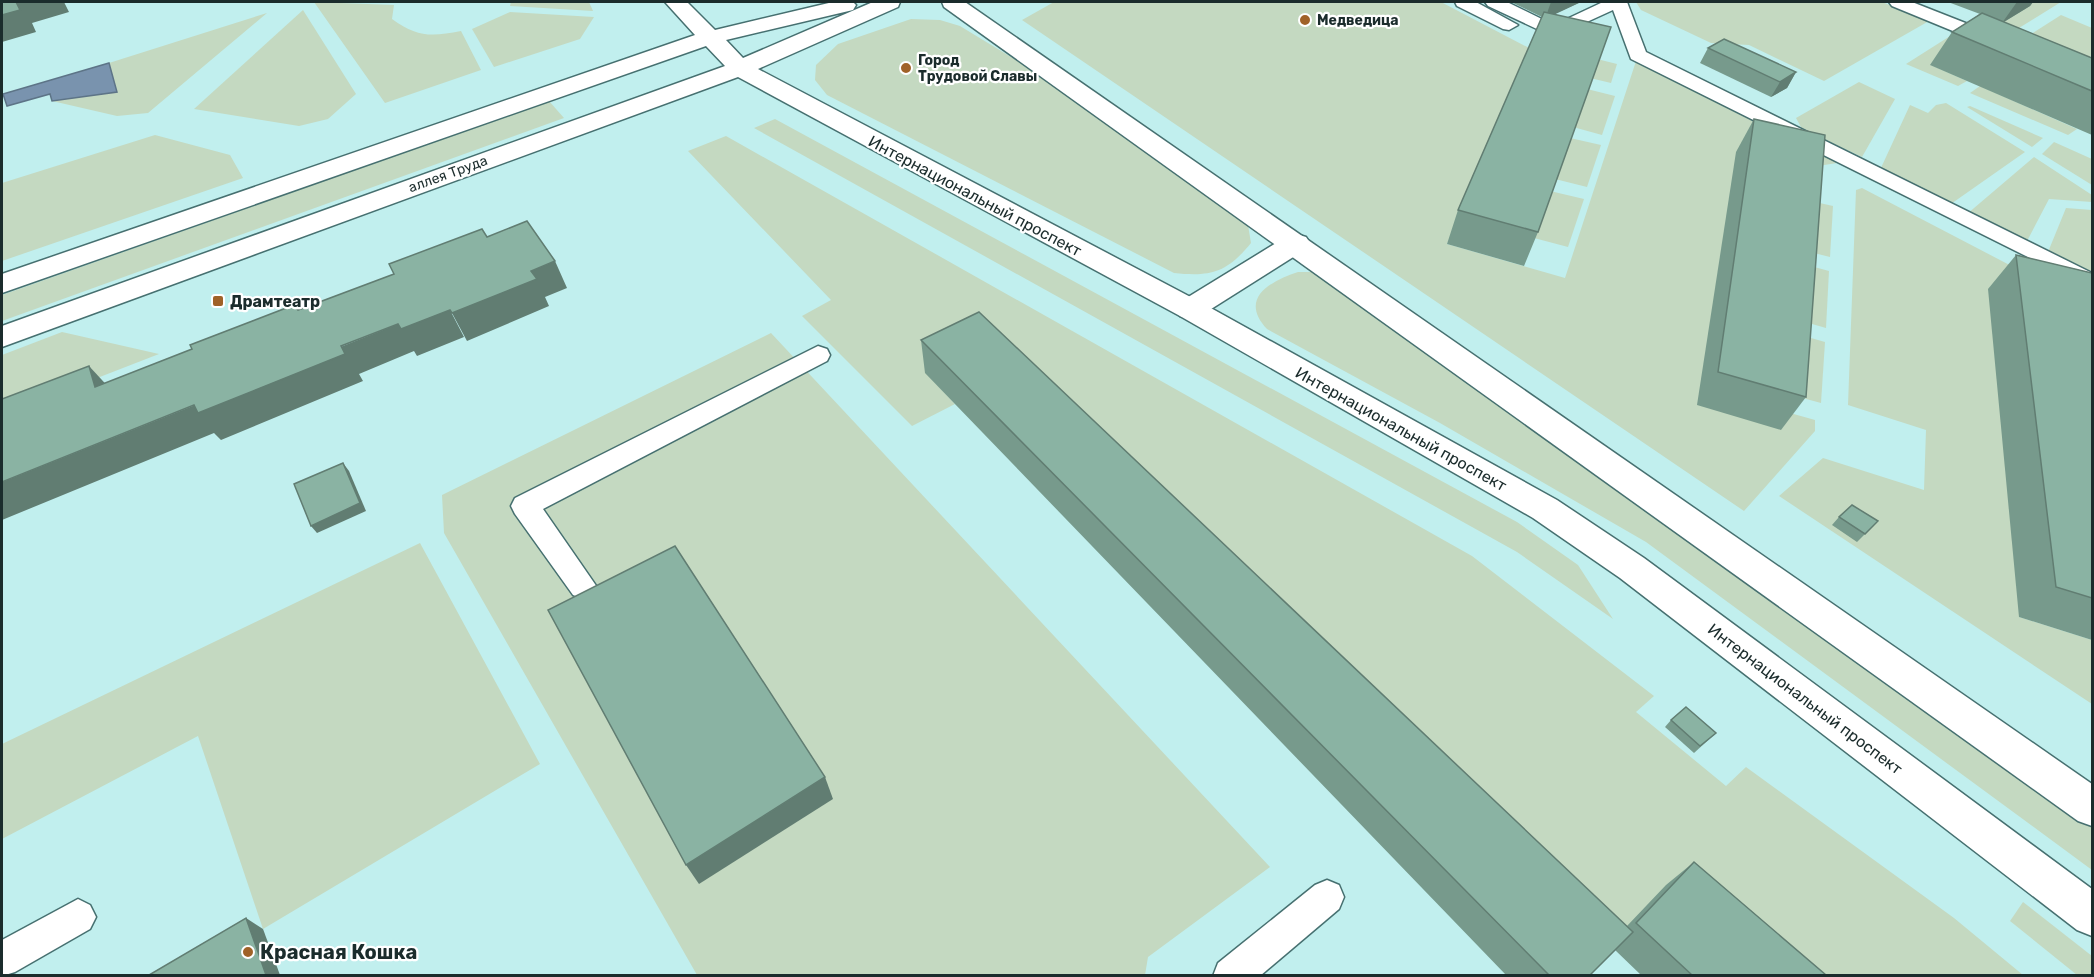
<svg xmlns="http://www.w3.org/2000/svg" width="2094" height="977" font-family="Rubik,sans-serif">
<style>
.green{fill:#c4d9c1}
.water{fill:#7993ae;stroke:#5d7487;stroke-width:1.5}
.lines{fill:none;stroke-linecap:round;stroke-linejoin:round}
.service-casing{stroke:#467070;stroke-width:3}
.tertiary-casing{stroke:#467070;stroke-width:3}
.secondary-casing{stroke:#467070;stroke-width:3}
.service{fill:#fff;fill-rule:evenodd}
.tertiary{fill:#fff;fill-rule:evenodd}
.secondary{fill:#fff;fill-rule:evenodd}
.wall{fill:#779a8c}
.shaded-wall{fill:#617d72}
.building{fill:#8ab3a3;stroke:#617d72;stroke-width:1.5}
.poi-dot{fill:#a06228;stroke:#fff;stroke-width:2}
.labels{text-anchor:middle;dominant-baseline:central;stroke-width:4.5;stroke-linejoin:round;paint-order:stroke}
.far-poi-label{font-size:14px;font-weight:bold;fill:#1b2c2c;stroke:#fff;text-anchor:start}
.far-street-label{font-size:14px;fill:#1b2c2c;stroke:#fff}
.street-label{font-size:16px;fill:#1b2c2c;stroke:#fff}
.poi-label{font-size:16px;font-weight:bold;fill:#1b2c2c;stroke:#fff;text-anchor:start}
.near-poi-label{font-size:20px;font-weight:bold;fill:#1b2c2c;stroke:#fff;text-anchor:start}
</style>
<rect width="100%" height="100%" fill="#c1efee"/>
<!-- green -->
<g class="green">
<path d="M314,2L394,5L392,19C417,37 431,37 461,31L481,70L385,103Z"/>
<path d="M511,2H589L593,11L510,6Z"/>
<path d="M1054,2H1441L1531,49L1447,244L1565,278L1638,55L1850,161L1805,168L1783,411L1815,420V431L1744,511L1022,20Z"/>
<path d="M1636,2H1882L1929,21L1824,81L1749,45L1711,43L1641,10Z"/>
<path d="M2018,2H2061L2006,36L1970,21L1979,14L2002,23Z"/>
<path d="M303,10L356,94L328,119L299,126L194,109Z"/>
<path d="M510,12L594,17L580,39L494,67L472,29Z"/>
<path d="M267,13L148,113L117,116L52,101L117,92L109,63Z"/>
<path d="M2061,15L2092,28V55L2073,70L2014,45Z"/>
<path d="M911,19L940,20L960,26L1059,86L1247,219L1251,243C1227,272 1212,277 1174,273L827,95L815,80L816,65L838,44Z"/>
<path d="M1958,31L1931,65L1967,81L1958,86L1906,64Z"/>
<path d="M1597,59L1617,64L1611,83L1590,78Z"/>
<path d="M1859,82L1895,99L1862,157L1802,129L1796,118Z"/>
<path d="M1980,86L2077,129L2068,135L1970,93Z"/>
<path d="M1587,89L1615,96L1602,135L1573,127Z"/>
<path d="M549,101L564,118L2,321V295Z"/>
<path d="M1946,103L2025,152L1948,206L1880,170L1910,105L1928,113L1936,105Z"/>
<path d="M1970,106L2043,138L2032,147L1967,107Z"/>
<path d="M775,119L1517,522L1578,565L1613,619L1517,552L754,128Z"/>
<path d="M155,135L230,155L243,178L2,261V183Z"/>
<path d="M726,136L1472,556L1654,696L1636,712L1726,786L1746,767L1954,918L2023,975H1768L1609,945L926,373L955,404L912,426L802,316L831,300L688,151Z"/>
<path d="M1570,138L1601,145L1587,187L1555,179Z"/>
<path d="M2054,142L2092,159V185L2042,154Z"/>
<path d="M2034,157L2092,195V202L2049,199L2026,243L1967,214Z"/>
<path d="M1862,188L2092,308L2019,617L2092,640V704L1779,496L1823,458L1924,490L1926,430L1848,405L1856,190Z"/>
<path d="M1550,191L1584,199L1568,247L1534,238Z"/>
<path d="M1802,199L1833,206L1830,257L1798,249Z"/>
<path d="M2066,208L2092,210V275L2048,252Z"/>
<path d="M1796,262L1829,271L1826,328L1791,318Z"/>
<path d="M1298,272H1316L2092,827V870L1646,542L1440,423L1267,329C1238,298 1271,281 1298,272Z"/>
<path d="M62,332L159,354L2,415V355Z"/>
<path d="M1790,332L1825,342L1821,403L1784,393Z"/>
<path d="M771,333L1270,867L1148,957L1145,975H697L444,533L442,495Z"/>
<path d="M420,543L540,764L263,929L198,736L2,839V744Z"/>
<path d="M2023,902L2092,956V975H2077L2010,921Z"/>
</g>
<!-- water -->
<path class="water" d="M109,63L117,92L52,101L50,94L7,106L3,94Z"/>
<g class="lines">
<defs>
<g id="service">
<path d="M1455,2H1476L1518,25L1509,30L1503,29L1457,6Z"/>
<path d="M1485,2H1507L1554,25L1603,2H1627L1646,52L2092,273V289L1631,59L1613,10L1554,37L1488,6Z"/>
<path d="M1889,2H1912L2001,37L2003,41L2001,45H1987L1892,6Z"/>
<path d="M818,346L827,349L830,355L827,361L543,509L597,587L593,595L583,599L573,595L515,514L511,506L515,498Z"/>
<path d="M1327,880L1339,885L1344,897L1339,909L1260,976H1213L1218,963L1315,885Z"/>
<path d="M78,899L90,905L96,917L90,929L15,972L2,976V940Z"/>
</g>
<path id="tertiary" d="M1296,234L1306,237L1310,243L1306,249L1200,316L1190,319L1180,316L1176,309L1180,302L1286,237Z"/>
<g id="secondary">
<path d="M665,2H687L715,30L833,2H853L856,5L853,10L726,40L743,58L873,2H900L898,7L758,69L1200,302L1557,500L1644,558L2092,889V936L2077,930L1620,578L1533,518L1180,316L738,77L2,347V326L725,66L706,46L2,293V274L695,35Z"/>
<path d="M942,2H965L2092,784V826L2078,821L944,7Z"/>
</g>
</defs>
<!-- service casing -->
<use href="#service" class="service-casing"/>
<!-- tertiary casing -->
<use href="#tertiary" class="tertiary-casing"/>
<!-- secondary casing -->
<use href="#secondary" class="secondary-casing"/>
<!-- service -->
<use href="#service" class="service"/>
<!-- tertiary -->
<use href="#tertiary" class="tertiary"/>
<!-- secondary -->
<use href="#secondary" class="secondary"/>
</g>
<!-- wall -->
<g class="wall">
<path d="M1511,2H1581L1554,14L1538,232L1524,266L1447,244L1458,210L1542,17Z"/>
<path d="M1948,2H2033L2030,6L2004,22L2092,58V135L1930,65L1952,32L1980,14Z"/>
<path d="M1708,48L1796,72L1787,88L1771,97L1700,63Z"/>
<path d="M1754,119L1806,397L1781,430L1697,405L1736,152Z"/>
<path d="M2016,255L2092,273V640L2019,617L1988,289Z"/>
<path d="M921,340L1627,926L1666,885L1694,862L1826,975H1641L1615,950L1590,975H1506L925,373Z"/>
<path d="M1839,517L1878,521L1857,542L1832,525Z"/>
<path d="M1671,720L1716,733L1694,753L1665,727Z"/>
</g>
<!-- shaded-wall -->
<g class="shaded-wall">
<path d="M16,2H64L69,12L32,23L36,32L2,42V15Z"/>
<path d="M1551,2H1581L1545,19Z"/>
<path d="M2017,2H2033L2030,6L2002,23Z"/>
<path d="M1796,72L1787,88L1771,97L1780,82Z"/>
<path d="M555,261L567,288L545,297L549,306L467,341L452,313L531,271Z"/>
<path d="M450,310L464,337L417,356L414,351L359,374L363,381L221,440L214,433L2,520V482L398,324Z"/>
<path d="M89,366L114,393L95,387Z"/>
<path d="M343,463L349,471L366,511L317,533L311,526Z"/>
<path d="M825,777L833,799L699,884L686,865Z"/>
<path d="M246,918L263,929L280,975H266Z"/>
</g>
<!-- building -->
<g class="building">
<path d="M2,2H16L20,10L2,15Z"/>
<path d="M1544,12L1611,27L1538,232L1458,210Z"/>
<path d="M1982,13L2092,58V91L1952,32Z"/>
<path d="M1724,39L1796,72L1780,82L1708,48Z"/>
<path d="M1754,119L1825,135L1806,397L1718,372Z"/>
<path d="M527,221L555,261L531,271L537,279L452,313L450,310L401,329L398,324L341,346L345,354L198,413L194,405L2,482V399L89,366L95,387L192,349L190,345L294,305L298,310L394,274L389,264L482,229L487,237Z"/>
<path d="M2016,255L2092,273V598L2056,587Z"/>
<path d="M979,312L1633,932L1590,975H1549L921,340Z"/>
<path d="M343,463L360,503L311,526L294,484Z"/>
<path d="M1852,505L1878,521L1865,534L1839,517Z"/>
<path d="M675,546L825,777L686,865L548,610Z"/>
<path d="M1686,707L1716,733L1700,746L1671,720Z"/>
<path d="M1694,862L1826,975H1692L1636,923Z"/>
<path d="M246,918L266,975H149Z"/>
</g>
<!-- markers -->
<g class="poi-dot">
<circle cx="1305" cy="20" r="6"/>
<circle cx="906" cy="68" r="6"/>
<rect x="212" y="295" width="12" height="12" rx="3"/>
<circle cx="248" cy="952" r="6"/>
</g>
<g class="labels">
<!-- far-poi labels -->
<g class="far-poi-label">
<text x="1317" y="20">Медведица</text>
<text x="918" y="60">Город<tspan x="918" dy="16">Трудовой Славы</tspan></text>
</g>
<!-- far-street labels -->
<g class="far-street-label">
<text transform="translate(448 174) rotate(-20)">аллея Труда</text>
</g>
<!-- street labels -->
<g class="street-label">
<text transform="translate(975 196) rotate(28)">Интернациональный проспект</text>
<text transform="translate(1401 429) rotate(29)">Интернациональный проспект</text>
<text transform="translate(1805 699) rotate(37)">Интернациональный проспект</text>
</g>
<!-- poi labels -->
<g class="poi-label">
<text x="230" y="301">Драмтеатр</text>
</g>
<!-- near-poi labels -->
<g class="near-poi-label">
<text x="260" y="952">Красная Кошка</text>
</g>
</g>
<!-- border -->
<rect width="2094" height="977" fill="none" stroke="#1b2c2c" stroke-width="6"/>
</svg>
